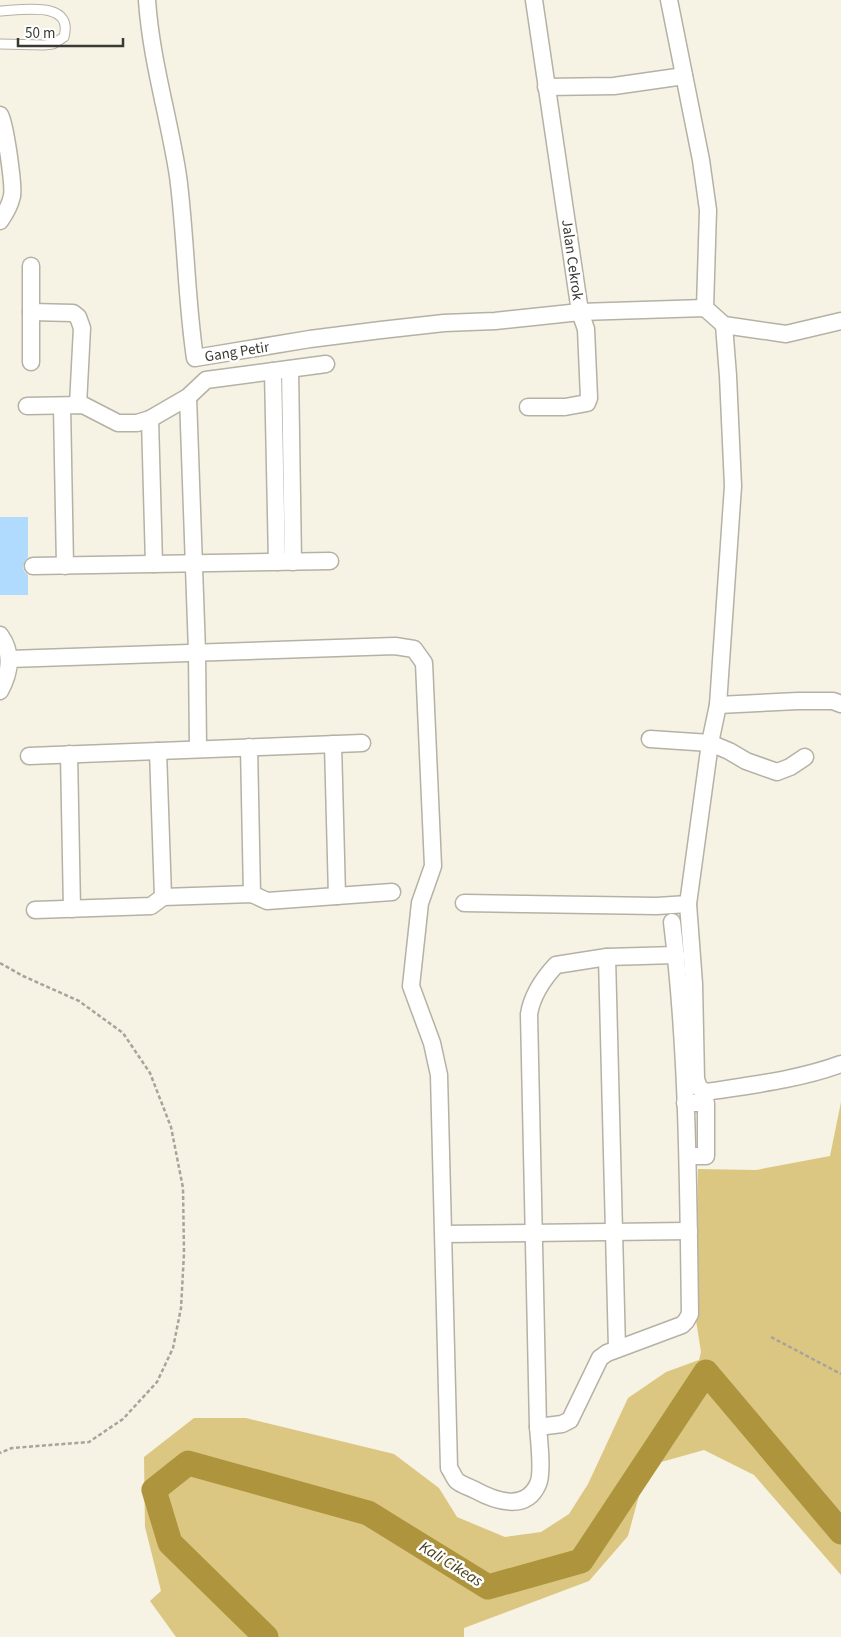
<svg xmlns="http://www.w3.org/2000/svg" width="841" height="1637" font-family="'Source Sans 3',sans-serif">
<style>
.green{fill:#dcc782}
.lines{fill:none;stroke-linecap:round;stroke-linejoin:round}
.river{stroke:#ae953d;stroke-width:25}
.building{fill:#b0dafe}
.service-casing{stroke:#b5b1a4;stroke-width:11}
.minor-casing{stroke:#b5b1a4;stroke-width:19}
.path{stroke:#a7a49a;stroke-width:2.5;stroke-dasharray:4 2.5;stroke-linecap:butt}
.service{stroke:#fff;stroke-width:9}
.minor{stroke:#fff;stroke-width:16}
.labels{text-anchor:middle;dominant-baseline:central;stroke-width:5;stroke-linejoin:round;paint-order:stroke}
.street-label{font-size:15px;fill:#3b3934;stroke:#fff}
.water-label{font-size:16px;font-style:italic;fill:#493e18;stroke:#fff}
</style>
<rect width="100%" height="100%" fill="#f6f2e4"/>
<!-- green -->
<path class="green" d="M841,1102V1575L754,1475L704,1450L647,1466L628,1536L589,1581L464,1628V1637H176L150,1601L161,1591L145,1527L144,1457L194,1418H246L394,1454L439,1488L457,1517L505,1537L541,1532L569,1514L588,1484L628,1398L666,1372L699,1360L701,1352L695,1314L698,1169L756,1170L830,1156Z"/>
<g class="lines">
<!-- river -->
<path class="river" d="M266,1637L170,1543L154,1490L188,1463L368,1513L488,1587L581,1561L706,1372L841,1532"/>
</g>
<!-- building -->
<path class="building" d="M0,517H28V557L25,561L23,566L24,571L28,575V595H0Z"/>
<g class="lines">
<defs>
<path id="service" d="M0,11C22,10 74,0 64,37L53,44L44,45L0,44"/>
<g id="minor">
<path d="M147,0C151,60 169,117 178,176C186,237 186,298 195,358L310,339L381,330L444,323L495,321L580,312L586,329L589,398L587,403L565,407H528"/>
<path d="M534,0L580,312L705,308L724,325L786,334L841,321"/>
<path d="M669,0L701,160L708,210L705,308"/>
<path d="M546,87L614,86L684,76"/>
<path d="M0,115C5,123 14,185 12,196C10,205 5,214 0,221"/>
<path d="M31,266V362"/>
<path d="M31,312L73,313L78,317L82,328L78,405"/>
<path d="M724,325L728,376L733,486L718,705L710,743L688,904L694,984L696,1079L699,1088L706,1092C750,1085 798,1080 841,1064"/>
<path d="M290,369L293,562"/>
<path d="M273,371L277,562"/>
<path d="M188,397L197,652L198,749"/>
<path d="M27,406L83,405L118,423H137L150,419L188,397L206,380L326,364"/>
<path d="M62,406L65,566"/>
<path d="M150,419L154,564"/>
<path d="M33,566L330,561"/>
<path d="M0,635C13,653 10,673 0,691"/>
<path d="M9,659L395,646L414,649L424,663L433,866L420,903L411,986L432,1043L439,1075L449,1468C452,1472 454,1478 457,1481C462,1485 469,1487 475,1490C495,1501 526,1512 538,1484C543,1474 539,1439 538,1427L562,1424L570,1420L600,1358L607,1353L682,1325L686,1321L690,1314C688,1183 688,1052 672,922"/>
<path d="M718,705L798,701H833L841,704"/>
<path d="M650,739L710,743L729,751L746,761L777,772L790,767L805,757"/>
<path d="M333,744L337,896"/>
<path d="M249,747L252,894"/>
<path d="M158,751L163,897"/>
<path d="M69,754L72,909"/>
<path d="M29,756L362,743"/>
<path d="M464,903L657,906L688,904"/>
<path d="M35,910L151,906L163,897L252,894L267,901L392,892"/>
<path d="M607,957L617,1349"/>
<path d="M685,1103H706V1156H688"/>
<path d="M444,1234L689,1231"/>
<path d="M538,1427L529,1014C532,996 543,979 556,965L607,957L676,955"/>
</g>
</defs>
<!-- service casing -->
<use href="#service" class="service-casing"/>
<!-- minor casing -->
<use href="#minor" class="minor-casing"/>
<!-- path -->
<g class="path">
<path d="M0,963L23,976L79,1001L123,1033L150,1073L171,1127L183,1188L184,1253L181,1308L173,1348L157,1382L123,1419L89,1442L12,1448L0,1453"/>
<path d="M771,1337L841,1374"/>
</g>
<!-- service -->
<use href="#service" class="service"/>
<!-- minor -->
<use href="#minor" class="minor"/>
</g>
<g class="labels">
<!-- street labels -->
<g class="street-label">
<text transform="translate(572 260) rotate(82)">Jalan Cekrok</text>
<text transform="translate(237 352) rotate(-9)">Gang Petir</text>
</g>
<!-- water labels -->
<g class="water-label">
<text transform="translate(451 1564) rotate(32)">Kali Cikeas</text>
</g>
</g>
<!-- scale -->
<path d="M18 38v8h105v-8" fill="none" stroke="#3b3934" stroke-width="2.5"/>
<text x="25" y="38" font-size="15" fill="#3b3934" stroke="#ffffff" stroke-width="4" paint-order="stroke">50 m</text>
</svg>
